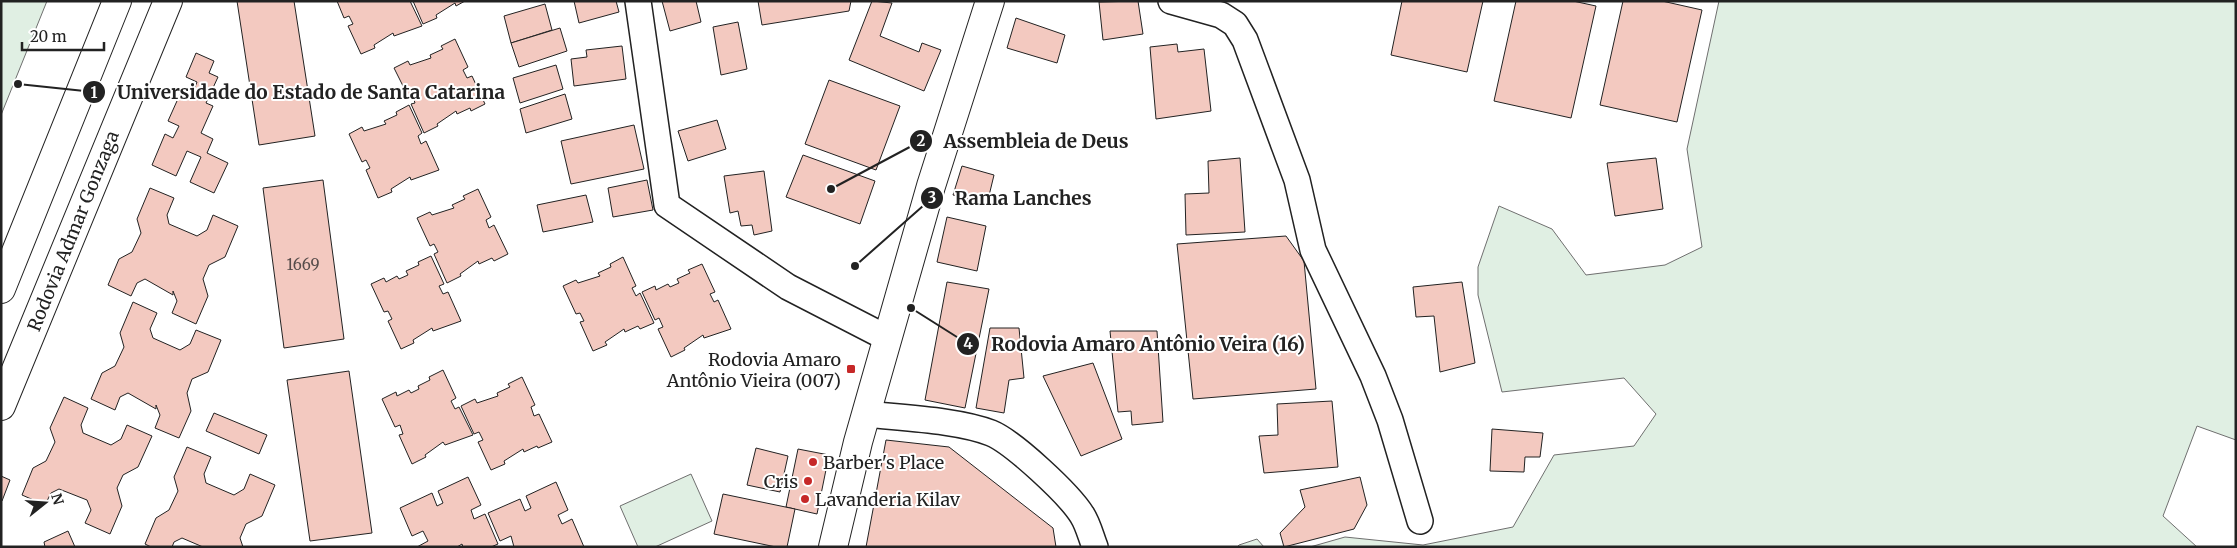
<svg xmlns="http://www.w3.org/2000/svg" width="2237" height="548" font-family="Merriweather,serif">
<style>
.green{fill:#e0efe3;stroke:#6f6f6f}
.building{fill:#f3c9c0;stroke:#222}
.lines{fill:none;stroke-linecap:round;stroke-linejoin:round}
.street-casing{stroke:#222;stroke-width:28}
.secondary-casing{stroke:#222;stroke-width:30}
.primary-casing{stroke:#222;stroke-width:30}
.street{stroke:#fff;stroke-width:25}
.secondary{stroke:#fff;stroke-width:28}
.primary{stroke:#fff;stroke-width:28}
.poi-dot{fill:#c62828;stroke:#fff;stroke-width:2}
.labels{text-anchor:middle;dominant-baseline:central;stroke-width:4;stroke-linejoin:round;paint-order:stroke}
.number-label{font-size:15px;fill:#564c4a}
.street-label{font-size:18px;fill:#222;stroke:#fff}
.poi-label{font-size:18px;fill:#222;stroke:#fff;text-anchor:end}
.leader{fill:none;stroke:#222;stroke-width:2}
.callout-dot{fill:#222;stroke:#fff;stroke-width:2}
.mark-label{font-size:15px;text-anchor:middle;font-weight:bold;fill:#fff}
.callout-label{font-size:19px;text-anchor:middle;font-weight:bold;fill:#222;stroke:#fff;stroke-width:4;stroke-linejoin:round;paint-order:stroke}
</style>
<rect width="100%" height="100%" fill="#fff"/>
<!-- green -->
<g class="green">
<path d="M1,1H47L1,115Z"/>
<path d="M1719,1H2236V440L2197,426L2163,516L2197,547H1310L1345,537L1423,545L1513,527L1554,455L1634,446L1656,414L1624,378L1502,392L1478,295V267L1499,206L1552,229L1586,275L1665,265L1702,247L1687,149Z"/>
<path d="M691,474L712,521L655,547H638L620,506Z"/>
<path d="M1257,539L1264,547H1237L1239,545Z"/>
</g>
<!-- building -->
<g class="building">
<path d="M237,1H294L315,136L259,145Z"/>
<path d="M337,1H410L422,26L394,36L393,33L374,45L375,48L361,54L348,26L353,24L349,16L344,18Z"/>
<path d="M413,1H465L456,6L455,3L436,15L437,18L423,24Z"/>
<path d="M574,1H616L619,12L579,23Z"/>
<path d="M662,1H696L701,22L670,31Z"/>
<path d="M758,1H851L849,11L762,25Z"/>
<path d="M872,1L892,3L880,36L919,52L922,43L941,50L924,91L849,60Z"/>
<path d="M1138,1L1143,34L1103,40L1099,2Z"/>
<path d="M1402,1H1483L1467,72L1391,55Z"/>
<path d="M1516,1H1573L1596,6L1571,118L1494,101Z"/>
<path d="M1623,1H1662L1702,10L1677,122L1600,105Z"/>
<path d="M545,4L552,30L511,43L504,16Z"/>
<path d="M1016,18L1065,35L1057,63L1007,48Z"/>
<path d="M738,22L747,69L721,75L713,27Z"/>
<path d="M560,28L567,51L519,67L511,43Z"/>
<path d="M455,39L468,67L463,70L467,78L472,76L485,104L471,111L470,108L457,114L456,111L437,124L438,126L424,133L411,104L415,103L412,94L408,96L394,68L408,61L410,65L431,58L430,55L443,49L441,46Z"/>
<path d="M1177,44L1178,52L1204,49L1211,111L1156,119L1150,47Z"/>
<path d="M622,46L626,79L574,86L571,59L587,57L586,50Z"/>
<path d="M196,53L214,61L209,73L218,77L206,103L213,106L201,133L213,139L207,153L228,163L214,193L190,182L201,157L187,151L176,176L152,165L165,134L173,138L179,126L168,121L181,92L191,97L197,82L186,77Z"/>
<path d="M556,65L563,89L520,103L513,78Z"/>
<path d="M829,80L900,106L876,170L805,144Z"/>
<path d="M565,94L572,119L526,133L520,109Z"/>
<path d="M409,105L422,133L418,136L421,144L426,141L439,170L411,180L410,177L391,189L392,192L378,198L366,170L370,168L366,160L362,162L349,134L362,127L364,131L386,124L384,121L397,115L396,112Z"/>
<path d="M717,120L726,149L688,161L678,131Z"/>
<path d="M634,125L644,169L571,184L561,141Z"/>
<path d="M803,155L875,181L860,224L786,197Z"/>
<path d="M1240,158L1245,232L1186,235L1185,194L1209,193L1208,161Z"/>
<path d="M1656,158L1663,209L1615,216L1607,163Z"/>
<path d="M962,166L994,175L987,204L953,195Z"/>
<path d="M764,171L772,231L754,235L752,225L741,226L738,211L730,213L724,176Z"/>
<path d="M323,180L344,339L284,348L263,188Z"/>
<path d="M647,180L653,210L613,217L608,188Z"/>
<path d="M150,188L174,198L167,215L169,224L197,236L207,230L213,215L238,226L225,257L209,265L203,279L208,296L196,324L172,313L177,301L173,291V295L145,279L137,283L131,296L108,285L119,259L132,252L141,233L137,219Z"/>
<path d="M478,189L491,217L486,220L489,228L494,225L508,254L494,261L492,258L479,264L478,261L460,274L461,276L447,283L434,254L438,252L434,244L430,246L417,218L430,212L432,215L454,208L452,205L465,199L463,196Z"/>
<path d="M586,195L593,222L543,232L537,205Z"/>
<path d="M947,217L986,226L977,271L937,262Z"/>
<path d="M1286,236L1304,261L1316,389L1193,399L1177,244Z"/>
<path d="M431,256L444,284L439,286L443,294L448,292L461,321L433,331L432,328L413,340L414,343L401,349L388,321L392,319L388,311L384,312L371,284L384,278L386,282L397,276L399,279L408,275L406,271L419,265L418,262Z"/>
<path d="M623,257L636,286L632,288L636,296L640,293L654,323L640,329L638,326L625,332L624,329L605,342L607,345L593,351L580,322L584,321L580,313L576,314L563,286L576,280L578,283L600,276L598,273L611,267L610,264Z"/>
<path d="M702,264L715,292L710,294L714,302L718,300L731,329L704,338L703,335L684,348L685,350L671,357L658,329L663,327L659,318L655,320L642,292L655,286L656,290L668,284L670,287L679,283L677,279L690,273L688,270Z"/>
<path d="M947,282L989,289L965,408L925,400Z"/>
<path d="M1462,282L1475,363L1440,372L1434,316L1416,317L1413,287Z"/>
<path d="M133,302L157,313L150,329L153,338L180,350L190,344L196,330L221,340L208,372L192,379L187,393L191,411L179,438L155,428L160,415L156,405V409L128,393L120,397L115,410L91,399L102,373L115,366L124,347L120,333Z"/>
<path d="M990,328H1019L1024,378L1009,380L1004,413L976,408Z"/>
<path d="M1110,331H1157L1163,422L1132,425L1131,411L1118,412Z"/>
<path d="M1093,363L1122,439L1081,456L1043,376Z"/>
<path d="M443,370L456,398L451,401L455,409L459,407L473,435L445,445L443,442L425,455L426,457L412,464L399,435L403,434L400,425L395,427L382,399L396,392L397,396L409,390L411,393L419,389L418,386L430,380L429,377Z"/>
<path d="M349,371L372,533L310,541L287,380Z"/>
<path d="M522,377L535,405L531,407L534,416L539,414L552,442L538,448L537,446L524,452L523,449L504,461L505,464L491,470L478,442L483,440L479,432L474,434L461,406L475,399L477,403L498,396L497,393L510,387L508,384Z"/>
<path d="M64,397L88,408L81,425L83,433L111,445L121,439L127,425L152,436L138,467L123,475L117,488L122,506L110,534L85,523L91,510L87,500L59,489L51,493L45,505L22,495L33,468L46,461L55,442L50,428Z"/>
<path d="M1332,401L1338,467L1264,473L1259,436L1278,435L1277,404Z"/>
<path d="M214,413L267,435L259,454L206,431Z"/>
<path d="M1492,429L1543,433L1540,457H1525L1524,472L1490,471Z"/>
<path d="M886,440L949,447L1053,528L1056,547H866Z"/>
<path d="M187,447L211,457L204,474L206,483L234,495L244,489L250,474L275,485L262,516L246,524L240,538L243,547H203L182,538L174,542L172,547H151L145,544L156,518L169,510L178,491L174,477Z"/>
<path d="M756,448L788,456L780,492L747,485Z"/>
<path d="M798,449L829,455L817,514L786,507Z"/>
<path d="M1,476L10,480L2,501L1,500Z"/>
<path d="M468,477L481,505L471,510L474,519L485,514L498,544L491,547H463L462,544L457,547H417L428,541L423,531L412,536L400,508L432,493L437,506L443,503L438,491Z"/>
<path d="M1360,477L1367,505L1354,529L1284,547L1280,533L1305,507L1300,490Z"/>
<path d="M556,482L568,510L558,515L562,524L572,519L584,547H514L511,536L500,541L488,513L520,499L525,511L531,508L526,496Z"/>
<path d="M723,494L795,509L787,547H776L714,534Z"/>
<path d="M68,531L75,547H45L44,542Z"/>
</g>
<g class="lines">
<defs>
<g id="street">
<path d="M638,1L667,205L788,287L887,338"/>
<path d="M1171,1L1221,15L1235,24L1245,40L1297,180L1313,250L1373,376L1390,420L1420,521"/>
<path d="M866,414C902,418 958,420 991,433C1013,442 1069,494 1082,515C1088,524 1091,537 1095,547"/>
</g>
<path id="secondary" d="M833,547L858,442L931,186L990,1"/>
<g id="primary">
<path d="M1,289L117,1"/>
<path d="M1,406L168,1"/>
</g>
</defs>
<!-- street casing -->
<use href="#street" class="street-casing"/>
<!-- secondary casing -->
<use href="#secondary" class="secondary-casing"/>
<!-- primary casing -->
<use href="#primary" class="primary-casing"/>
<!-- street -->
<use href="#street" class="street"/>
<!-- secondary -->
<use href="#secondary" class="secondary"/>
<!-- primary -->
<use href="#primary" class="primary"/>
</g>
<!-- markers -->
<g class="poi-dot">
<rect x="846" y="364" width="10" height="10" rx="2.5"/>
<circle cx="813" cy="462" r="5"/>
<circle cx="808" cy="481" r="5"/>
<circle cx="805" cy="499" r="5"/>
</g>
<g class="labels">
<!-- number labels -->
<g class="number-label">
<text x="303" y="264">1669</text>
</g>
<!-- street labels -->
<g class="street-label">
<text transform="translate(73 231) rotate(-68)">Rodovia Admar Gonzaga</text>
</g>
<!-- poi labels -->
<g class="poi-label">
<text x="841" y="359">Rodovia Amaro<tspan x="841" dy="21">Antônio Vieira (007)</tspan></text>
<text x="823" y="462" text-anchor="start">Barber's Place</text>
<text x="798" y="481">Cris</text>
<text x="815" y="499" text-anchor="start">Lavanderia Kilav</text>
</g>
</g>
<!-- callouts -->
<path class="leader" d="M18 84L94 92M831 189L921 141M855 266L932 198M911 308L968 344"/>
<g class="callout-dot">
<circle cx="18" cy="84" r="5"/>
<circle cx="831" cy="189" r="5"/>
<circle cx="855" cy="266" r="5"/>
<circle cx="911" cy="308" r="5"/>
<circle cx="94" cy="92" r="12"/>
<circle cx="921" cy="141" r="12"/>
<circle cx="932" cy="198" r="12"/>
<circle cx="968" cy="344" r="12"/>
</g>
<g class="mark-label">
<text x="94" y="98">1</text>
<text x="921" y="146">2</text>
<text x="932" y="203">3</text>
<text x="968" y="349">4</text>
</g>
<g class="callout-label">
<text x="311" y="99">Universidade do Estado de Santa Catarina</text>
<text x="1036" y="148">Assembleia de Deus</text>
<text x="1023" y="205">Rama Lanches</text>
<text x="1148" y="351">Rodovia Amaro Antônio Veira (16)</text>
</g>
<!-- border -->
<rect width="2237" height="548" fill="none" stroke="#222222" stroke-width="5"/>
<!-- north arrow -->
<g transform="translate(45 503) rotate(73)" stroke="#ffffff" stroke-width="4" paint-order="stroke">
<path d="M0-4L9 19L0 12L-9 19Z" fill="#222222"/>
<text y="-8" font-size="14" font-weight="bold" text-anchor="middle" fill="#222222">N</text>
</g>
<!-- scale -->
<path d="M22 42v8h82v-8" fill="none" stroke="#222222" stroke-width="2.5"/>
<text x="30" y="42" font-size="15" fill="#222222" stroke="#ffffff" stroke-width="4" paint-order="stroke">20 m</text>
</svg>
